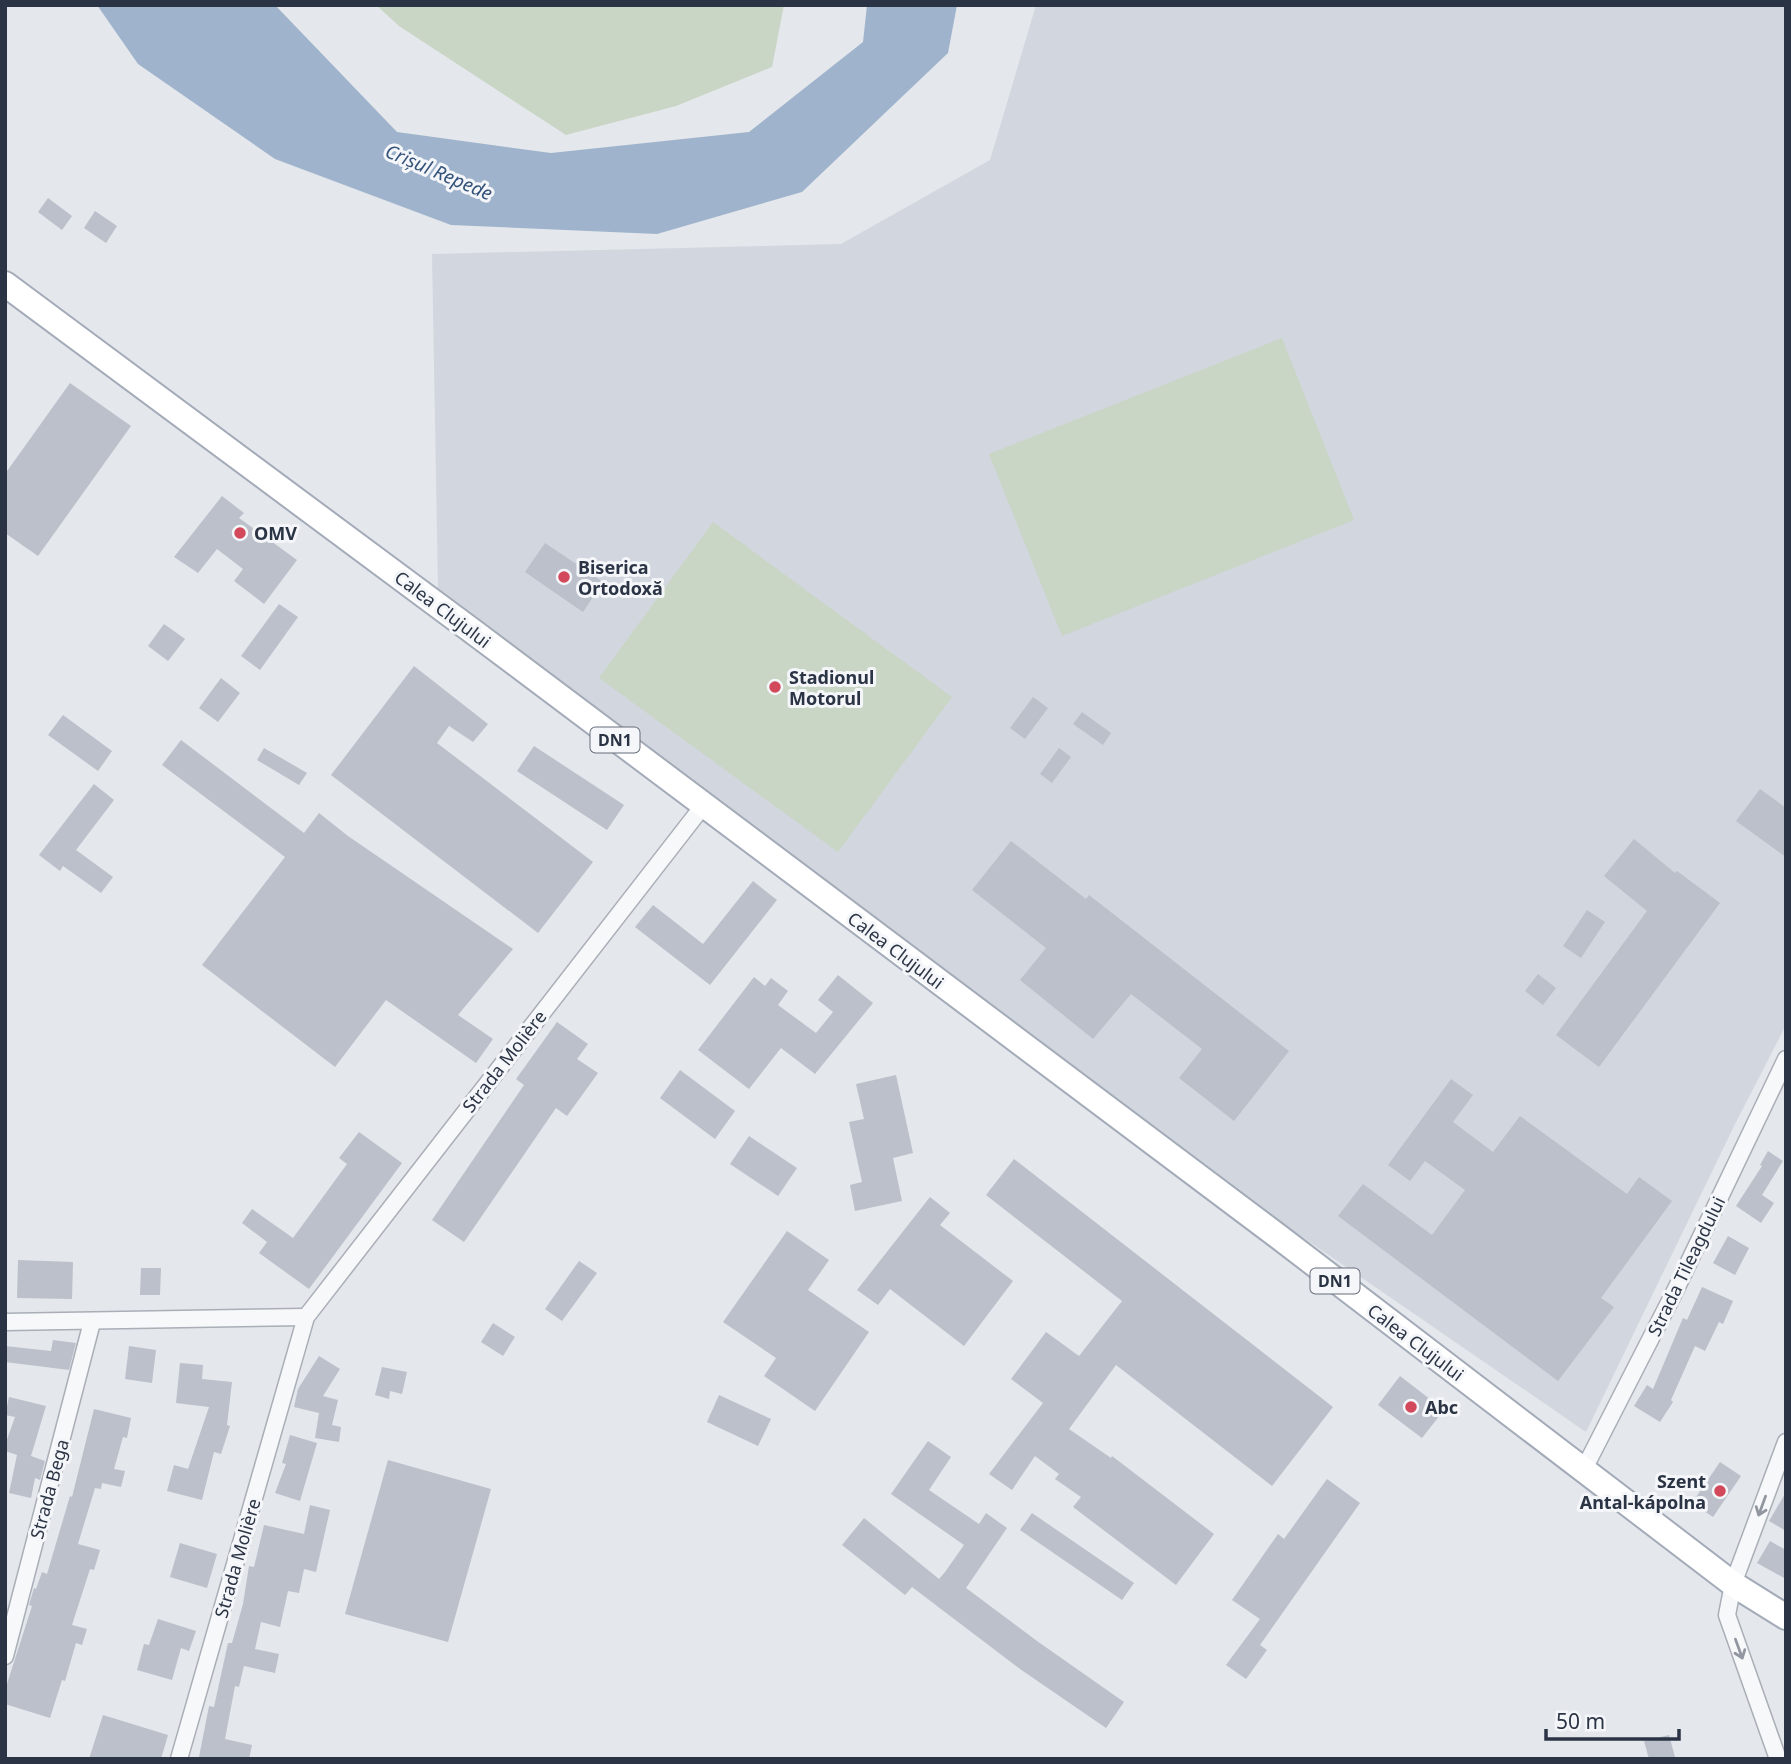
<svg xmlns="http://www.w3.org/2000/svg" width="1791" height="1764" font-family="'Noto Sans',sans-serif">
<style>
.built{fill:#d2d6de}
.green{fill:#c9d6c5}
.water{fill:#9fb4cc}
.building{fill:#bbc0ca}
.lines{fill:none;stroke-linecap:round;stroke-linejoin:round}
.street-casing{stroke:#a9aeb7;stroke-width:19}
.primary-casing{stroke:#a3abb8;stroke-width:28}
.street{stroke:#f7f8fa;stroke-width:16}
.primary{stroke:#fff;stroke-width:24}
.oneway{stroke:#9196a0}
.poi-dot{fill:#d1495b;stroke:#f4f6f9;stroke-width:2.5}
.labels{text-anchor:middle;dominant-baseline:central;stroke-width:6;stroke-linejoin:round;paint-order:stroke}
.shield{fill:#f4f6f9;stroke:#676e7b;stroke-width:2}
.shield-label{font-size:16px;font-weight:bold;fill:#2b3445}
.poi-label{font-size:18px;font-weight:bold;fill:#2b3445;stroke:#f4f6f9;text-anchor:start}
.street-label{font-size:18px;fill:#2b3445;stroke:#f4f6f9}
.water-label{font-size:19px;font-style:italic;fill:#34527a;stroke:#f4f6f9}
</style>
<rect width="100%" height="100%" fill="#e4e7ec"/>
<!-- built -->
<path class="built" d="M1036,5H1786V1025L1735,1124L1586,1432L949,994L703,806L438,589L432,254L841,244L990,160Z"/>
<!-- green -->
<g class="green">
<path d="M376,5H784L772,67L676,106L566,135L399,26Z"/>
<path d="M1282,338L1354,520L1062,636L989,454Z"/>
<path d="M713,522L952,697L838,852L599,678Z"/>
</g>
<!-- water -->
<path class="water" d="M97,5H275L397,132L551,153L749,132L863,42L867,5H957L948,53L802,192L657,234L451,225L275,159L138,64Z"/>
<!-- building -->
<g class="building">
<path d="M48,198L72,216L62,230L38,212Z"/>
<path d="M95,211L117,226L106,243L84,228Z"/>
<path d="M70,383L131,426L38,556L5,533V474Z"/>
<path d="M222,496L244,513L239,518L297,560L264,604L234,581L243,569L217,549L198,573L174,557Z"/>
<path d="M545,543L603,582L583,612L525,572Z"/>
<path d="M279,604L298,617L260,670L241,656Z"/>
<path d="M164,624L185,639L168,661L148,646Z"/>
<path d="M414,666L488,724L473,742L449,726L437,743L593,862L538,933L331,775Z"/>
<path d="M221,678L240,693L218,722L199,708Z"/>
<path d="M1033,697L1048,708L1025,739L1010,728Z"/>
<path d="M1082,712L1111,733L1103,745L1073,724Z"/>
<path d="M63,715L112,751L98,771L48,735Z"/>
<path d="M181,740L304,833L319,813L348,836L513,949L458,1015L493,1039L476,1063L386,1000L335,1067L202,965L285,857L162,765Z"/>
<path d="M534,746L624,805L607,830L517,771Z"/>
<path d="M264,748L307,773L299,785L257,760Z"/>
<path d="M1059,748L1071,757L1052,783L1040,774Z"/>
<path d="M94,784L114,800L76,850L113,877L101,893L63,866L60,871L39,855Z"/>
<path d="M1760,789L1786,808V857L1736,821Z"/>
<path d="M1634,839L1675,873L1677,871L1720,903L1599,1067L1556,1035L1647,911L1604,876Z"/>
<path d="M1011,841L1086,899L1089,895L1289,1051L1234,1121L1179,1078L1202,1049L1131,994L1093,1039L1020,980L1046,948L972,890Z"/>
<path d="M753,881L777,900L710,985L635,927L653,905L703,944Z"/>
<path d="M1587,910L1605,922L1581,958L1563,946Z"/>
<path d="M1538,974L1556,988L1543,1005L1525,991Z"/>
<path d="M838,975L873,1003L815,1074L781,1048L749,1089L698,1050L754,977L765,986L771,978L788,991L778,1005L816,1033L833,1012L818,1000Z"/>
<path d="M557,1022L588,1044L577,1059L598,1073L567,1116L556,1108L464,1242L432,1220L524,1085L516,1079Z"/>
<path d="M680,1070L735,1111L715,1139L660,1098Z"/>
<path d="M896,1075L913,1153L893,1158L902,1201L855,1211L850,1185L862,1182L849,1122L864,1119L856,1084Z"/>
<path d="M1451,1079L1473,1095L1453,1122L1493,1152L1520,1116L1627,1194L1639,1177L1672,1201L1601,1298L1614,1307L1558,1381L1338,1216L1363,1184L1432,1235L1465,1190L1425,1161L1410,1181L1388,1165Z"/>
<path d="M359,1132L402,1163L309,1289L259,1253L267,1242L242,1223L252,1209L293,1238L347,1164L339,1158Z"/>
<path d="M749,1136L797,1168L778,1196L730,1164Z"/>
<path d="M1768,1151L1783,1161L1762,1195L1774,1203L1761,1223L1736,1206L1762,1166L1760,1165Z"/>
<path d="M1014,1159L1333,1407L1272,1486L1116,1365L1069,1429L1111,1458L1112,1456L1214,1534L1176,1585L1073,1507L1081,1497L1055,1479L1059,1474L1035,1456L1012,1490L989,1474L1043,1403L1011,1379L1046,1332L1079,1356L1122,1301L986,1195Z"/>
<path d="M930,1197L950,1213L940,1225L1013,1281L964,1346L890,1289L878,1305L857,1290Z"/>
<path d="M787,1231L829,1260L808,1290L869,1332L815,1411L764,1376L776,1358L723,1322Z"/>
<path d="M1728,1236L1749,1248L1735,1275L1713,1263Z"/>
<path d="M18,1260L73,1262L72,1299L17,1298Z"/>
<path d="M579,1261L597,1273L562,1321L545,1309Z"/>
<path d="M141,1268H161L160,1295H140Z"/>
<path d="M1702,1287L1733,1301L1723,1324L1719,1322L1705,1351L1695,1346L1671,1400L1673,1402L1660,1422L1634,1406L1647,1385L1653,1389L1683,1318L1687,1320Z"/>
<path d="M493,1323L515,1337L503,1356L481,1342Z"/>
<path d="M53,1340L76,1343L69,1370L5,1362V1346L51,1351Z"/>
<path d="M129,1346L156,1350L152,1383L125,1379Z"/>
<path d="M319,1356L340,1369L323,1396L338,1400L332,1425L341,1427L339,1442L315,1438L319,1413L294,1407L298,1389Z"/>
<path d="M180,1363L203,1365L202,1379L232,1382L227,1425L230,1426L221,1454L214,1452L202,1500L167,1491L174,1465L188,1469L209,1407L176,1403Z"/>
<path d="M382,1367L407,1372L402,1394L390,1391L389,1399L375,1395Z"/>
<path d="M1400,1376L1444,1410L1422,1438L1378,1405Z"/>
<path d="M719,1395L771,1419L758,1446L707,1422Z"/>
<path d="M9,1397L46,1406L31,1456L45,1461L40,1480L35,1478L31,1498L9,1493L17,1455L5,1451V1445L15,1417L5,1415Z"/>
<path d="M94,1409L131,1418L127,1438L123,1437L114,1469L125,1471L121,1487L102,1483L101,1489L95,1488L78,1544L100,1550L94,1570L90,1569L72,1625L87,1629L82,1645L76,1643L65,1681L62,1680L50,1718L5,1704V1690L32,1606L29,1605L34,1588L36,1589L42,1572L47,1574L70,1496L72,1497Z"/>
<path d="M290,1435L317,1443L300,1501L275,1493L286,1464L282,1463Z"/>
<path d="M928,1441L951,1457L929,1490L979,1524L986,1513L1007,1528L966,1588L1037,1641L1124,1702L1106,1728L1020,1669L912,1587L905,1595L842,1545L864,1518L939,1579L945,1572L964,1545L891,1494Z"/>
<path d="M388,1460L491,1489L448,1642L345,1614Z"/>
<path d="M1720,1462L1741,1476L1713,1517L1692,1503Z"/>
<path d="M1327,1479L1360,1503L1260,1645L1267,1650L1246,1679L1226,1665L1260,1619L1232,1600L1278,1534L1284,1539Z"/>
<path d="M1786,1492V1531L1769,1521Z"/>
<path d="M310,1505L330,1510L316,1572L304,1569L299,1593L288,1591L280,1627L261,1622L255,1649L279,1654L275,1673L244,1666L239,1687L235,1686L225,1739L252,1745L249,1759L199,1757L209,1706L214,1707L228,1643H232L243,1604L249,1566L254,1567L264,1525L304,1534Z"/>
<path d="M1032,1513L1134,1583L1122,1600L1020,1530Z"/>
<path d="M1770,1541L1786,1550V1579L1757,1563Z"/>
<path d="M180,1543L217,1554L207,1588L170,1577Z"/>
<path d="M158,1619L196,1631L189,1651L181,1648L172,1680L137,1670L144,1644L149,1645Z"/>
<path d="M103,1715L168,1735L161,1759H89Z"/>
<path d="M1669,1735L1675,1757L1649,1759L1644,1741Z"/>
</g>
<g class="lines">
<defs>
<g id="street">
<path d="M5,1322L306,1317"/>
<path d="M1583,1471L1676,1289L1786,1059"/>
<path d="M5,1656L92,1322"/>
<path d="M179,1759L306,1317L703,806"/>
<path d="M1778,1759L1727,1615L1733,1584L1786,1442"/>
</g>
<path id="primary" d="M5,284L475,633L1279,1237L1733,1584L1786,1617"/>
</defs>
<!-- street casing -->
<use href="#street" class="street-casing"/>
<!-- primary casing -->
<use href="#primary" class="primary-casing"/>
<!-- street -->
<use href="#street" class="street"/>
<!-- primary -->
<use href="#primary" class="primary"/>
</g>
<!-- one-way arrows -->
<defs><path id="oneway-shaft" d="M-6 0H5M1.5-3L5.5 0L1.5 3" fill="none" stroke-width="1.6" stroke-linecap="round" stroke-linejoin="round" transform="scale(1.75)"/></defs>
<g class="oneway">
<use href="#oneway-shaft" transform="translate(1762 1506) rotate(110)"/>
<use href="#oneway-shaft" transform="translate(1739 1649) rotate(70)"/>
</g>
<!-- markers -->
<g class="poi-dot">
<circle cx="240" cy="533" r="7"/>
<circle cx="564" cy="577" r="7"/>
<circle cx="775" cy="687" r="7"/>
<circle cx="1411" cy="1407" r="7"/>
<circle cx="1720" cy="1491" r="7"/>
</g>
<g class="labels">
<!-- shield labels -->
<g class="shield">
<rect x="590.5" y="727.5" width="49" height="25" rx="5"/>
<rect x="1310.5" y="1268.5" width="49" height="25" rx="5"/>
</g>
<g class="shield-label">
<text x="615" y="740">DN1</text>
<text x="1335" y="1281">DN1</text>
</g>
<!-- poi labels -->
<g class="poi-label">
<text x="254" y="533">OMV</text>
<text x="578" y="567">Biserica<tspan x="578" dy="21">Ortodoxă</tspan></text>
<text x="789" y="677">Stadionul<tspan x="789" dy="21">Motorul</tspan></text>
<text x="1425" y="1407">Abc</text>
<text x="1706" y="1481" text-anchor="end">Szent<tspan x="1706" dy="21">Antal-kápolna</tspan></text>
</g>
<!-- street labels -->
<g class="street-label">
<text transform="translate(443 609) rotate(37)">Calea Clujului</text>
<text transform="translate(896 950) rotate(37)">Calea Clujului</text>
<text transform="translate(504 1061) rotate(-52)">Strada Molière</text>
<text transform="translate(1686 1266) rotate(-64)">Strada Tileagdului</text>
<text transform="translate(1416 1342) rotate(37)">Calea Clujului</text>
<text transform="translate(49 1489) rotate(-75)">Strada Bega</text>
<text transform="translate(237 1558) rotate(-74)">Strada Molière</text>
</g>
<!-- water labels -->
<g class="water-label">
<text transform="translate(439 172) rotate(23)">Crișul Repede</text>
</g>
</g>
<!-- border -->
<rect width="1791" height="1764" fill="none" stroke="#2b3445" stroke-width="14"/>
<!-- scale -->
<path d="M1546 1729v10h133v-10" fill="none" stroke="#2b3445" stroke-width="3.5"/>
<text x="1556" y="1729" font-size="21" fill="#2b3445" stroke="#f4f6f9" stroke-width="5" paint-order="stroke">50 m</text>
</svg>
